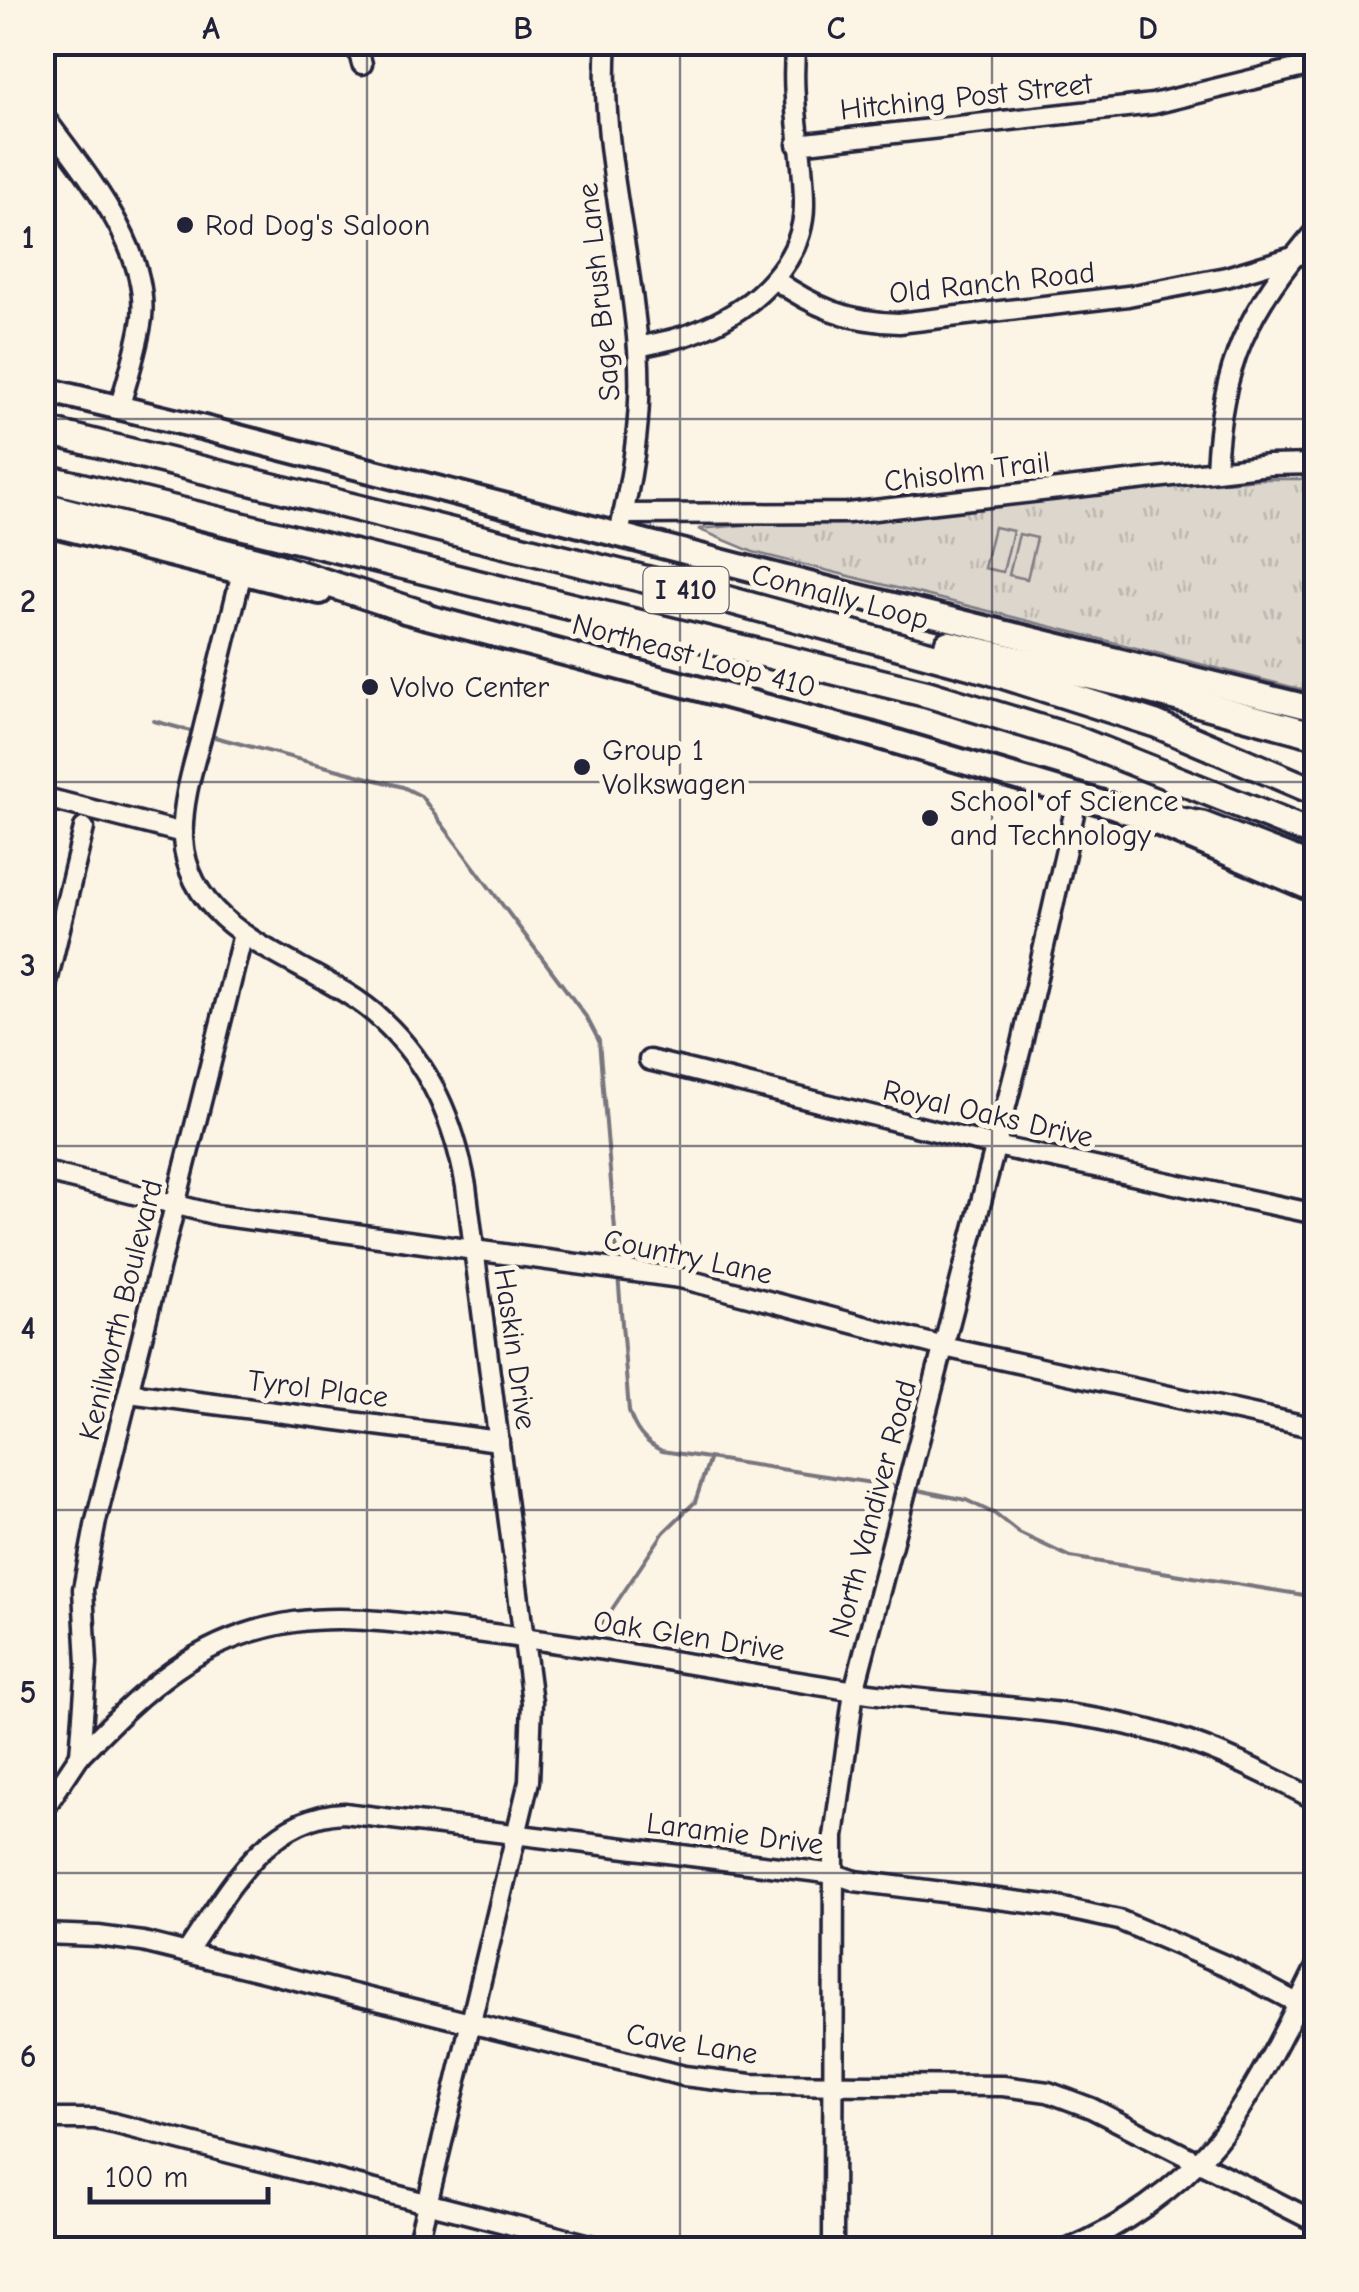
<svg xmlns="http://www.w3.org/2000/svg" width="1359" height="2292" font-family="'Comic Neue',sans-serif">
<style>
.park{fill:url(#park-tufts);stroke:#7f7c84;stroke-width:2.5}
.pitch{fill:#dcd6cc;stroke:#7f7c84;stroke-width:2.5}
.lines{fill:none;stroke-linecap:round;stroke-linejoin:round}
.stream{stroke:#78757e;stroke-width:4}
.minor-casing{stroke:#22223b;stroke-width:25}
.major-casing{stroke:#22223b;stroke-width:30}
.highway-casing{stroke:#22223b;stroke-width:32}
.minor{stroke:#fcf5e5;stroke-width:18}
.major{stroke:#fcf5e5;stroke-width:22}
.highway{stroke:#fcf5e5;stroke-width:25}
.grid{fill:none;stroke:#22223b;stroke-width:2.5;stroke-opacity:0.55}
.poi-dot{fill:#22223b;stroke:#fcf5e5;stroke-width:4}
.labels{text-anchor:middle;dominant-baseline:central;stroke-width:10;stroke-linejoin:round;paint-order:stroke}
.shield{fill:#fcf5e5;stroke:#63616e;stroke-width:2.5}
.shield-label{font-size:28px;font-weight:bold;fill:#22223b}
.street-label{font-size:30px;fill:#22223b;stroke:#fcf5e5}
.poi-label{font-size:30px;fill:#22223b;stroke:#fcf5e5;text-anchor:start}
.neatline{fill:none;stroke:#22223b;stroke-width:4}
.grid-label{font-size:32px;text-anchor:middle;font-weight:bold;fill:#22223b}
</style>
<defs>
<pattern id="park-tufts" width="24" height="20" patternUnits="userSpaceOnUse" patternTransform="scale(2.5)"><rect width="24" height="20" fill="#dcd6cc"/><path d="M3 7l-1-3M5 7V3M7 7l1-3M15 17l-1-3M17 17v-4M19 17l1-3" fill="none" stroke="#bcb7b0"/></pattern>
</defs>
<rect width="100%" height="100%" fill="#fcf5e5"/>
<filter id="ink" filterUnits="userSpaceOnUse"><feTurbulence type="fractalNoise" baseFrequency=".01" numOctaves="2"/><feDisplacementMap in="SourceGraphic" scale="20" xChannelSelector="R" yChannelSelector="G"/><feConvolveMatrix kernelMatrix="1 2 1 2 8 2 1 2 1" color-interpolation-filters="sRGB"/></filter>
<g filter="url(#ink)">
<!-- park -->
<path class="park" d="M1259,479H1316V693L753,552L698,529Z"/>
<!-- pitch -->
<g class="pitch">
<path d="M994,527L1013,531L1003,572L984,568Z"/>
<path d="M1019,534L1037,538L1027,579L1009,575Z"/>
</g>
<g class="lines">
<!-- stream -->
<g class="stream">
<path d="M154,721L198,733"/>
<path d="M207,735L403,787L421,796L587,1018L599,1041L618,1265"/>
<path d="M618,1274L629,1411C635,1430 644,1442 662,1451L898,1487"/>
<path d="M913,1489L966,1500L995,1514L1019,1533L1070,1557L1316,1597"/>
<path d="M598,1630L664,1532L695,1502L709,1460"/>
</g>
<defs>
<g id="minor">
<path d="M356,42L362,64"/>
<path d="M607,42C599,146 631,247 638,349C643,409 634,466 621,525"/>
<path d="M42,114C83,171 149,246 142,318C138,348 127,379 119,409"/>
<path d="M797,144L1153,104L1316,64"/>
<path d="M774,279C814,307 849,322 899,323L1128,296L1226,277L1316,250"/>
<path d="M638,347C661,342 684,338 705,328C754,307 805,261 804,203C804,149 789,100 796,42"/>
<path d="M1216,470C1221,363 1248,310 1316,230"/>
<path d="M623,514L848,513L1269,465L1316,464"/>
<path d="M242,572C229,626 215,680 202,734C193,767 181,804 183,839C190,942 319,960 382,1020C431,1066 454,1121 466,1186L532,1702L529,1781L416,2250"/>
<path d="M42,797L183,833"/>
<path d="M42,1003L84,828"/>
<path d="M649,1060L996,1146L1316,1214"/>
<path d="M42,1171L217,1215L680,1278L944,1347L1316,1428"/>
<path d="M129,1393L499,1441"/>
<path d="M80,1755C145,1689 197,1637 294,1622C349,1614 405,1624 460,1630C590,1645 719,1670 849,1690C956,1707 1067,1704 1171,1736C1221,1751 1270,1776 1316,1800"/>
<path d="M42,1812L80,1755L87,1664L83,1589L96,1521L243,934"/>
<path d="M42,1934L98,1936L143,1942L684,2076L751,2084L1003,2086L1048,2092L1091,2108L1316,2222"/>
<path d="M186,1953C226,1895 264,1816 344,1813L835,1874L855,1881L1054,1906L1119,1920L1229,1967L1316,2013"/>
<path d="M42,2119H95L113,2123L610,2250"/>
<path d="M833,2250L834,1837L854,1691L1021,1048L1078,796"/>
<path d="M1066,2250C1122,2227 1177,2189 1216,2142C1253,2097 1290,2020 1316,1967"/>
</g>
<g id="major">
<path d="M42,389L204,428L844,593L1316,709"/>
<path d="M42,522L320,592"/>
<path d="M405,611L870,734L1126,810L1316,891"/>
</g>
<g id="highway">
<path d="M42,430L729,600L990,671L1156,724L1316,792"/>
<path d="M42,477L928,694L1075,739L1316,835"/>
<path d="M42,505L262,562L422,614"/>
<path d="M948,644L1126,684L1316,735"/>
<path d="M1126,810L1202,825L1316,869"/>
</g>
</defs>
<!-- minor casing -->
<use href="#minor" class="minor-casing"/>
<!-- major casing -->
<use href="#major" class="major-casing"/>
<!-- highway casing -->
<use href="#highway" class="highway-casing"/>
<!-- minor -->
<use href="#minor" class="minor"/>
<!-- major -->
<use href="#major" class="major"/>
<!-- highway -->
<use href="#highway" class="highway"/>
</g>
</g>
<!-- grid -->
<path class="grid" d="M367,42V2250M680,42V2250M992,42V2250M42,419H1316M42,782H1316M42,1146H1316M42,1510H1316M42,1873H1316"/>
<!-- markers -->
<g class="poi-dot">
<circle cx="185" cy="225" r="10"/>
<circle cx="370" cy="687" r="10"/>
<circle cx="582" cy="767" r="10"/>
<circle cx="930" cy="818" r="10"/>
</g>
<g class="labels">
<!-- shield labels -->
<rect class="shield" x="643.5" y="567" width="85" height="46" rx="8"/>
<g class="shield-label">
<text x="686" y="590">I 410</text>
</g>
<!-- street labels -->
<g class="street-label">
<text transform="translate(966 97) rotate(-6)">Hitching Post Street</text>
<text transform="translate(992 283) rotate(-6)">Old Ranch Road</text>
<text transform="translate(599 292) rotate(-96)">Sage Brush Lane</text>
<text transform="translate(967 472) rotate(-7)">Chisolm Trail</text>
<text transform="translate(840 597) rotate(15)">Connally Loop</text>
<text transform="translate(694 656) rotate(15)">Northeast Loop 410</text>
<text transform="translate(988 1114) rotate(13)">Royal Oaks Drive</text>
<text transform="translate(688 1257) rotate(12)">Country Lane</text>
<text transform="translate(121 1310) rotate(-76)">Kenilworth Boulevard</text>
<text transform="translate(515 1349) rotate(82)">Haskin Drive</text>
<text transform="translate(318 1389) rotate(7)">Tyrol Place</text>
<text transform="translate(873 1509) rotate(-75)">North Vandiver Road</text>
<text transform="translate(689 1636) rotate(9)">Oak Glen Drive</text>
<text transform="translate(735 1834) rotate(7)">Laramie Drive</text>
<text transform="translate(692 2044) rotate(9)">Cave Lane</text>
</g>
<!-- poi labels -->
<g class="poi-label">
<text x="205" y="225">Rod Dog's Saloon</text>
<text x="390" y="687">Volvo Center</text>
<text x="602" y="750">Group 1<tspan x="602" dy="34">Volkswagen</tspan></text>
<text x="950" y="801">School of Science<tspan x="950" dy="34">and Technology</tspan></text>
</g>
</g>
<!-- margin -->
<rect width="1359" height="2292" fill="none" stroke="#fcf5e5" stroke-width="110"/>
<!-- scale -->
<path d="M90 2187v15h178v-15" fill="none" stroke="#22223b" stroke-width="5"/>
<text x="105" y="2187" font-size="30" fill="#22223b" stroke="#fcf5e5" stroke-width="8" paint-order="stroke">100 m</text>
<rect x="55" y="55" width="1249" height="2182" class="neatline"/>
<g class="grid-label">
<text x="211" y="39">A</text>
<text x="523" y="39">B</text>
<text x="836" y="39">C</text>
<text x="1148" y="39">D</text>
<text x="28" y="248">1</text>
<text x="28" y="612">2</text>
<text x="28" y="976">3</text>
<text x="28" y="1339">4</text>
<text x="28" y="1703">5</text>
<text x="28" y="2067">6</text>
</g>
</svg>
